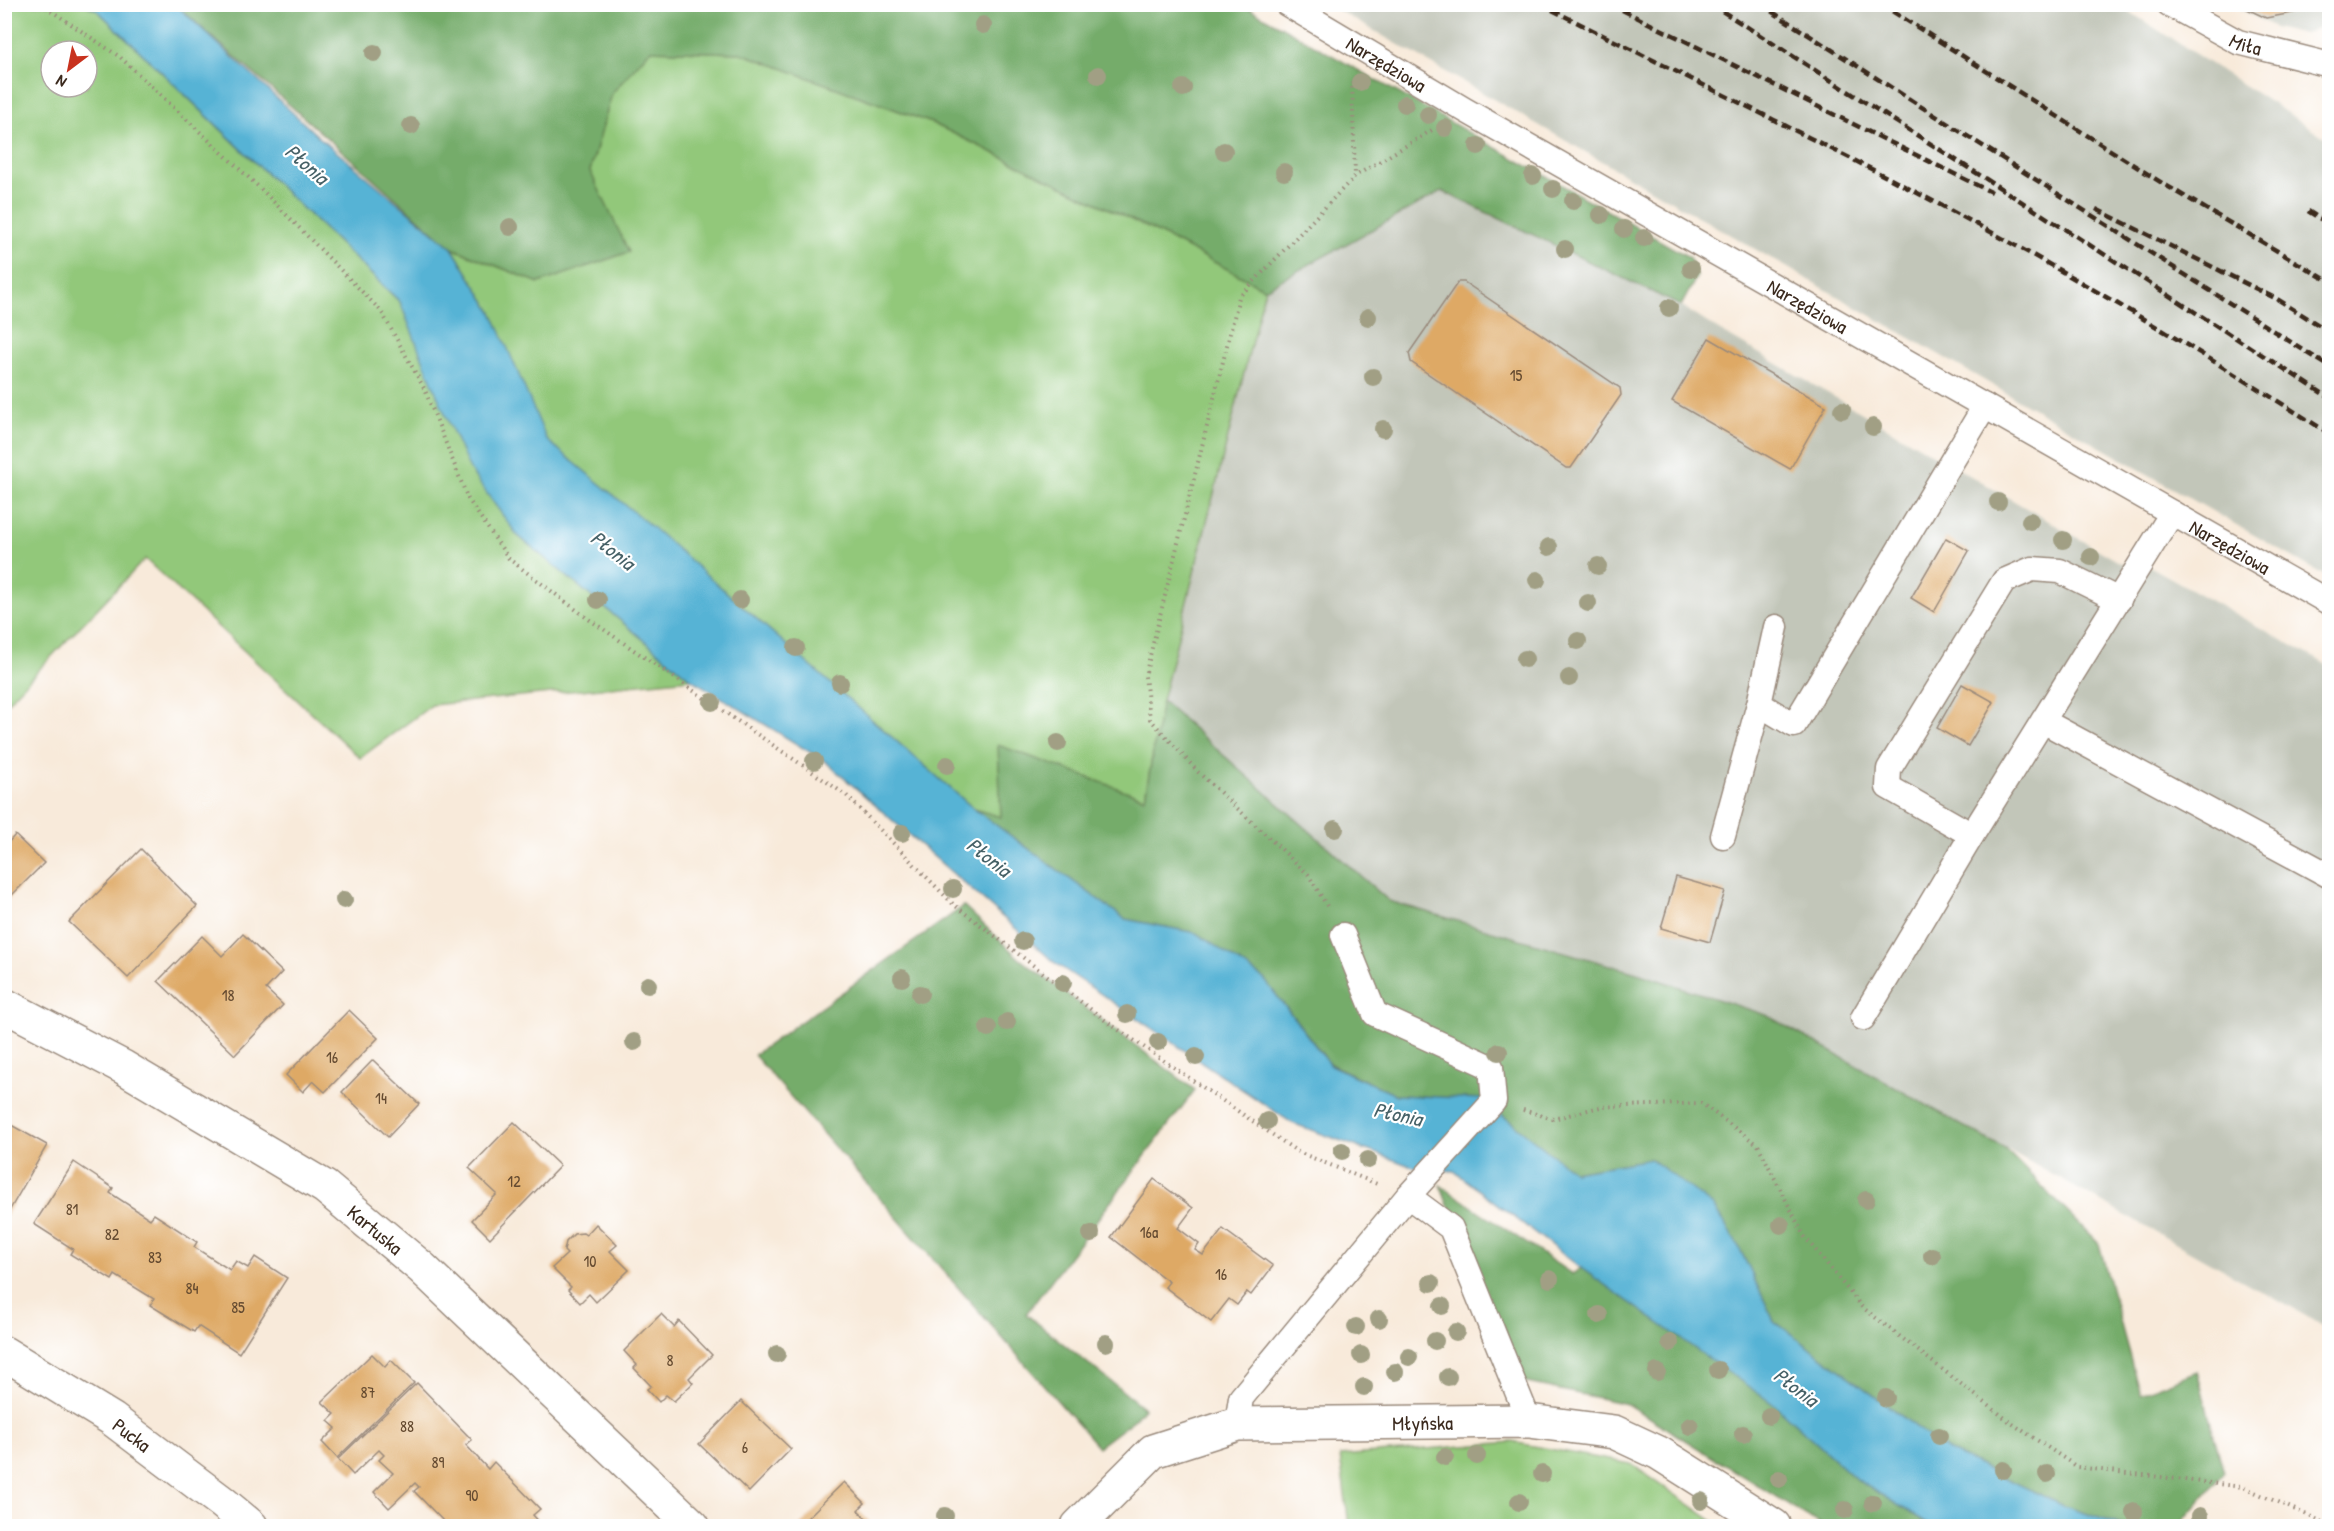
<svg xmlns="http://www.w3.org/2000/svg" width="2334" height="1531" font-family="'Patrick Hand',sans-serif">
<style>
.industrial{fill:#c2c6b9}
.green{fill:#92c87a;stroke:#66794c;stroke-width:1.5;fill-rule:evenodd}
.forest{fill:#75ac6a;stroke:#586b44;stroke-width:1.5}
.water{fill:#56b3d5;stroke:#486e7a;stroke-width:1.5}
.building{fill:#dea965}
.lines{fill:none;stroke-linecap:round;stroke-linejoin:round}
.lane-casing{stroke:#9a8a7c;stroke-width:27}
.street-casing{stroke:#9a8a7c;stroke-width:36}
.path{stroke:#9a8a7c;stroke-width:4;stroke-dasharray:1.5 4.5;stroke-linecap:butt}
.lane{stroke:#fff;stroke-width:24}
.street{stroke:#fff;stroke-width:33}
.rail{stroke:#3b2a1e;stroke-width:4.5;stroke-dasharray:9 4.5;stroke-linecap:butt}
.tree{fill:#a19f84}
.labels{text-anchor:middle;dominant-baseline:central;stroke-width:4.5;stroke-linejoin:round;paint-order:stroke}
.number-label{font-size:16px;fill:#644a30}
.street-label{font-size:20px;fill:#3b2a1e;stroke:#fff}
.water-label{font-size:21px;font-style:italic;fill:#466167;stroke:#fff}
</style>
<rect width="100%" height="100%" fill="#fff"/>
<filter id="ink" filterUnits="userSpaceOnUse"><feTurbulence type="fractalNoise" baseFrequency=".0167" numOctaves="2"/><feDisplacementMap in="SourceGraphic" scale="12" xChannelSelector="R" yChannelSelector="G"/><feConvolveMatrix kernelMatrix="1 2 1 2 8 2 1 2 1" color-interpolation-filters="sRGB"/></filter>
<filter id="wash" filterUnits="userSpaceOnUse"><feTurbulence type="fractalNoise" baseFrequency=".008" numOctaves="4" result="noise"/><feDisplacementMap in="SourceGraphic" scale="24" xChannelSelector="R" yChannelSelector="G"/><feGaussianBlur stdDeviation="1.35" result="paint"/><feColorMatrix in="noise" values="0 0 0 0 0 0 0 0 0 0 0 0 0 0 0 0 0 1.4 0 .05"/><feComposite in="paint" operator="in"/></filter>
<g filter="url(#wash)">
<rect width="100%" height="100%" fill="#f8eada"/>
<!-- industrial -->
<g class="industrial">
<path d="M1329,5H2119L2329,140V578Z"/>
<path d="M2239,5H2329V23L2304,34L2274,27L2240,9Z"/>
<path d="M1442,191L1681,306L1717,329L2121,563L2142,562L2329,666V1329L1766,1015L1637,973L1389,901L1162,701L1265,289Z"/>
</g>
<!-- green -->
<g class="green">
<path d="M5,5H86L97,10L400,302L517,535L691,679L432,705L360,758L145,559L5,705ZM51,51H87V87H51Z"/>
<path d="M650,50L741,53L932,123L1163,235L1265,289L1162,701L1145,798L999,746L1001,818L974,809L652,528L547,449L492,312L452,248L539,283L628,252L590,171L612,93Z"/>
<path d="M1512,1442L1631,1464L1720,1526H1349L1340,1456Z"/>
</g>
<!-- forest -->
<g class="forest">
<path d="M176,5H1243L1689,257L1697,276L1681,306L1442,191L1265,289L1163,235L932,123L741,53L650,50L612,93L590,171L629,252L539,283L452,248Z"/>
<path d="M1162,701L1389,901L1637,973L1766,1015L2005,1149L2099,1244L2140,1394L2197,1371L2224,1473L2179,1526H2124L2064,1506L1947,1450L1774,1321L1739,1247L1713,1206L1651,1159L1574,1172L1482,1099L1396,1095L1330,1064L1264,979L1196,933L1125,919L974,809L1001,817L998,745L1145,798Z"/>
<path d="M964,906L1020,959L1195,1090L1026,1314L1144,1408L1135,1419L1098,1447L754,1055Z"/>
<path d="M1440,1185L1572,1274L1581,1268L1776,1406L1857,1480L1932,1526H1823L1627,1404L1518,1381Z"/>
</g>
<!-- water -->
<path class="water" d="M86,5H176L319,137L452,248L492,312L547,440L652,527L974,809L1125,919L1196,933L1264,979L1330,1065L1396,1095L1482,1099L1574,1172L1651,1159L1713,1206L1739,1247L1774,1321L1947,1450L2064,1506L2124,1526H1932L1857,1480L1776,1406L1581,1268L1454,1171L1416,1168L1292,1123L1055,963L826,762L691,679L517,535L470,470L441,405L400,302L97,10Z"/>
<g id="blocks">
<!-- building -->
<g class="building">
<path d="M2245,4H2307L2308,10L2266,18L2245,8Z"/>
<path d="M1458,282H1464L1620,388L1621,395L1571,468H1566L1411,362L1409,353Z"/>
<path d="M1709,338L1826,406L1790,469L1672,401Z"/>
<path d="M1946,538L1969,551L1934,612L1911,598Z"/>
<path d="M1962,684L1994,702L1968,746L1937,728Z"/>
<path d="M15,835L44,863L4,903V843L6,845Z"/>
<path d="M141,849L197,906L128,978L69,922Z"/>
<path d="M1676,877L1725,891L1710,942L1661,928Z"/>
<path d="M243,934L282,972L266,989L283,1005L235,1055L158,981L202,936L222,956Z"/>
<path d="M349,1010L378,1038L325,1092L313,1081L303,1092L286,1075Z"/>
<path d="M373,1060L419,1104L388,1137L342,1092Z"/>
<path d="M4,1121L47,1145L4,1220Z"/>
<path d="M514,1122L560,1166L490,1238L472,1220L497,1194L469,1168Z"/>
<path d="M74,1162L113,1188L110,1193L150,1219L154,1214L197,1242L194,1247L230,1270L236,1261L248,1268L255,1257L287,1278L239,1353L198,1326L194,1332L150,1305L154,1299L115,1275L112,1280L70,1254L73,1249L34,1224Z"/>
<path d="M1154,1179L1193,1208L1178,1228L1199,1244L1195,1250L1203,1255L1223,1229L1273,1266L1251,1295L1247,1292L1237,1305L1229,1299L1211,1322L1165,1287L1169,1282L1111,1237Z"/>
<path d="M596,1224L617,1245L610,1251L629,1270L596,1302L589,1294L580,1303L568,1290L571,1287L552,1268L567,1254L564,1251L566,1242L574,1234L583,1233L586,1235Z"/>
<path d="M661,1314L674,1327L679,1321L712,1355L689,1378L693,1383L674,1401L666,1395L659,1402L647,1389L651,1386L634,1368L637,1365L624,1351Z"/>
<path d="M372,1354L385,1367L391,1360L414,1383L337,1458L322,1442L336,1428L328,1421L335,1414L322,1402Z"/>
<path d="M417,1383L472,1440L466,1445L488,1469L494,1462L540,1509L533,1515L543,1526H444L446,1524L414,1491L419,1487L415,1483L389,1508L374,1492L393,1473L379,1460L384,1455L379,1450L353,1475L338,1459Z"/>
<path d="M741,1401L791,1449L749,1492L699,1444Z"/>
<path d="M844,1482L865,1503L858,1510L874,1526H799Z"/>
</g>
</g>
</g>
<g filter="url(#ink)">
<use href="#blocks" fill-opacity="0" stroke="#9a8a7c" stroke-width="1.5"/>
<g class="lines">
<defs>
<g id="lane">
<path id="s1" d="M1287,4L1465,110L2330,603"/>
<path id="s2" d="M2169,4L2238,42L2330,65"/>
<path d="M1759,704L1794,725L1985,406"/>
<path d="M2043,721L2330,876"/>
<path d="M1972,835L1888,787L1889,769L2004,581L2032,569L2060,571L2119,600"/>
<path d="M1723,836L1759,704L1776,627"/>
<path d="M1863,1018L1972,835L2172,513"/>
<path d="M1408,1196L1451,1228L1529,1421"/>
<path d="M1237,1424L1241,1398L1408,1196L1494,1101L1491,1067L1375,1014L1343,935"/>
</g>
<g id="street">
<path id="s3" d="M4,1005L123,1067L325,1187L422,1268L693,1526"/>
<path id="s4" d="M4,1353L112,1419L222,1502L251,1526"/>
<path id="s5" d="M1078,1526L1153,1451L1237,1424L1529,1421L1614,1432L1659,1453L1774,1526"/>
</g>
</defs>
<!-- lane casing -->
<use href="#lane" class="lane-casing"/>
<!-- street casing -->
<use href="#street" class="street-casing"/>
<!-- path -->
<g class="path">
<path d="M41,4L120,57L263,191L381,311L424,388L468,499L509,559L587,618L846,795L953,904L1110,1024L1298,1152L1377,1184"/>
<path d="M1352,81L1355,176"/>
<path d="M1327,906L1308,874L1198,772L1150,719L1145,676L1239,297L1355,176L1434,129"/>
<path d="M1523,1110L1553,1119L1600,1107L1701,1103L1758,1145L1804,1236L1862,1307L2010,1422L2077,1467L2243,1487L2330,1525"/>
</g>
<!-- lane -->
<use href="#lane" class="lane"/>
<!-- street -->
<use href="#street" class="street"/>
<!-- rail -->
<g class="rail">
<path d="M1540,4C1676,72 1812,137 1946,208C2077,277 2204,354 2330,434"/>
<path d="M1610,4L1991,192"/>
<path d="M1711,4L2330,398"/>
<path d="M1760,4L2330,367"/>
<path d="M1881,4L2162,183L2330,282"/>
<path d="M2096,209L2277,299L2330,332"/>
<path d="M2308,211L2330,225"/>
</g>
</g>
<!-- trees -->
<g class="tree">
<circle cx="983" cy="25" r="9"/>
<circle cx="374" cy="53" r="9"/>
<circle cx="1098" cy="75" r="9"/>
<circle cx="1360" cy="82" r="9"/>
<circle cx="1183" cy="88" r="9"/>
<circle cx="1405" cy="104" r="9"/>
<circle cx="1428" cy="115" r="9"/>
<circle cx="411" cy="126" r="9"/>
<circle cx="1445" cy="128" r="9"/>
<circle cx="1478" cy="146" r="9"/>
<circle cx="1224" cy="151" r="9"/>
<circle cx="1284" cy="172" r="9"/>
<circle cx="1533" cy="176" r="9"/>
<circle cx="1553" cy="189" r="9"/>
<circle cx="1573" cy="201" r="9"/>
<circle cx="1601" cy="215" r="9"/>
<circle cx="510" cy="227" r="9"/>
<circle cx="1624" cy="229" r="9"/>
<circle cx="1644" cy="238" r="9"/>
<circle cx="1565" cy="249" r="9"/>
<circle cx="1691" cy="269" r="9"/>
<circle cx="1669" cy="308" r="9"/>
<circle cx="1368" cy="317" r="9"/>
<circle cx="1373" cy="377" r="9"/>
<circle cx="1842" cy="410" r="9"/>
<circle cx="1873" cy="427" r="9"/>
<circle cx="1383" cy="429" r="9"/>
<circle cx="1998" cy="502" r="9"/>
<circle cx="2030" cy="521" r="9"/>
<circle cx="2063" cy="540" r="9"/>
<circle cx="1549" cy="547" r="9"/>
<circle cx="2091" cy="557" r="9"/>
<circle cx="1598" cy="566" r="9"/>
<circle cx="1537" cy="580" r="9"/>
<circle cx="598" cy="600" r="9"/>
<circle cx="740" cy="600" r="9"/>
<circle cx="1588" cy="603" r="9"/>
<circle cx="1578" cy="641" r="9"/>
<circle cx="796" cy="648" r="9"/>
<circle cx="1525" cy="659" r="9"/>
<circle cx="1569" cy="678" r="9"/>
<circle cx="840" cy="683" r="9"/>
<circle cx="712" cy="702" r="9"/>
<circle cx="1058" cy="743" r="9"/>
<circle cx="814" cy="761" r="9"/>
<circle cx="947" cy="765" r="9"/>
<circle cx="1335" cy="829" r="9"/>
<circle cx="902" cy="833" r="9"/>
<circle cx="953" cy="889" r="9"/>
<circle cx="344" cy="900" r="9"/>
<circle cx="1023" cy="941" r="9"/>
<circle cx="902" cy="978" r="9"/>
<circle cx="1063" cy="983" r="9"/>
<circle cx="648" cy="985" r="9"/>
<circle cx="920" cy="994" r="9"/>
<circle cx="1127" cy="1014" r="9"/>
<circle cx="1007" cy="1022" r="9"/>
<circle cx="988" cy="1028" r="9"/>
<circle cx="634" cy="1042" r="9"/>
<circle cx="1158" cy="1042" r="9"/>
<circle cx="1499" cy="1052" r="9"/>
<circle cx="1196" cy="1057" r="9"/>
<circle cx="1267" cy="1121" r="9"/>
<circle cx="1342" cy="1151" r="9"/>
<circle cx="1368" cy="1160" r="9"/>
<circle cx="1866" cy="1200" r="9"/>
<circle cx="1781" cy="1225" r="9"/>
<circle cx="1091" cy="1234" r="9"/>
<circle cx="1932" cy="1256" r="9"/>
<circle cx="1550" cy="1279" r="9"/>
<circle cx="1431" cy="1283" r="9"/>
<circle cx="1442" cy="1306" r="9"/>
<circle cx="1599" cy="1315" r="9"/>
<circle cx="1379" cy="1319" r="9"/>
<circle cx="1356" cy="1327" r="9"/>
<circle cx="1456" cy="1332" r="9"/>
<circle cx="1435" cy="1341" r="9"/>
<circle cx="1106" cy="1343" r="9"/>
<circle cx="1670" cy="1343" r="9"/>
<circle cx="777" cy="1354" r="9"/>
<circle cx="1361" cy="1355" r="9"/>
<circle cx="1409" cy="1357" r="9"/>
<circle cx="1718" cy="1370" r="9"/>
<circle cx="1395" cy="1372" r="9"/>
<circle cx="1657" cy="1372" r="9"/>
<circle cx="1448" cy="1377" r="9"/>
<circle cx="1364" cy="1387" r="9"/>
<circle cx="1886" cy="1398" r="9"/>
<circle cx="1769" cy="1416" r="9"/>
<circle cx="1690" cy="1426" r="9"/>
<circle cx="1743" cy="1434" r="9"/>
<circle cx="1939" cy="1436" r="9"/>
<circle cx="1477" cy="1456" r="9"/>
<circle cx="1445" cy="1457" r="9"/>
<circle cx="2003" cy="1470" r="9"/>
<circle cx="1542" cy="1474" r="9"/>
<circle cx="2047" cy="1474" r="9"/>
<circle cx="1779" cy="1479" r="9"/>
<circle cx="1701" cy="1501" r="9"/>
<circle cx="1519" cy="1502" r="9"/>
<circle cx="1873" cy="1503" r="9"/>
<circle cx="1845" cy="1510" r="9"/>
<circle cx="2134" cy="1512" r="9"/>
<circle cx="945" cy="1516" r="9"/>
<circle cx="2200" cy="1516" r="9"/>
</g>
</g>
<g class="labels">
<!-- number labels -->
<g class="number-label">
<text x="1516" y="375">15</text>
<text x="228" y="995">18</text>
<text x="332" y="1057">16</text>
<text x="381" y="1098">14</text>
<text x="514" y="1181">12</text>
<text x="72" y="1209">81</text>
<text x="1149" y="1232">16a</text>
<text x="112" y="1234">82</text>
<text x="155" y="1257">83</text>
<text x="590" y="1261">10</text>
<text x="1221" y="1274">16</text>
<text x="192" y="1288">84</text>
<text x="238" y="1307">85</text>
<text x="670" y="1360">8</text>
<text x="368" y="1392">87</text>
<text x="407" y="1426">88</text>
<text x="745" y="1447">6</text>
<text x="438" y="1462">89</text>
<text x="472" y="1495">90</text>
</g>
<!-- street labels -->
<g class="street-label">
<text stroke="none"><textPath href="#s2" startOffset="87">Miła</textPath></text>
<text stroke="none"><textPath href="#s1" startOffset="116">Narzędziowa</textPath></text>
<text stroke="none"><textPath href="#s1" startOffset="602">Narzędziowa</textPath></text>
<text stroke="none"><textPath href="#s1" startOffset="1088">Narzędziowa</textPath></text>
<text stroke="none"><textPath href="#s3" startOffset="435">Kartuska</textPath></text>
<text stroke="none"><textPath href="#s5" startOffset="380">Młyńska</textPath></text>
<text stroke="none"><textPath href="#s4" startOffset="152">Pucka</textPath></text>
</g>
<!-- water labels -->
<g class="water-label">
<text transform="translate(307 164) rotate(41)">Płonia</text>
<text transform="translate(613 550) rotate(38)">Płonia</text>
<text transform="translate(989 857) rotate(38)">Płonia</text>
<text transform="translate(1398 1114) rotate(12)">Płonia</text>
<text transform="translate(1796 1387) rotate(37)">Płonia</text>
</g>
</g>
<!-- margin -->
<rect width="2334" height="1531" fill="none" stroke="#fff" stroke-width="24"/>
<!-- north arrow -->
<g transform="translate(69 69) rotate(212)"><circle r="28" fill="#ffffff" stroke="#b1aaa5" stroke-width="1.5"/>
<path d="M0-4.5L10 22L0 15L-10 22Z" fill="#c8321e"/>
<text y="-9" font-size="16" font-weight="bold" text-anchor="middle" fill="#3b2a1e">N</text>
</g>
</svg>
